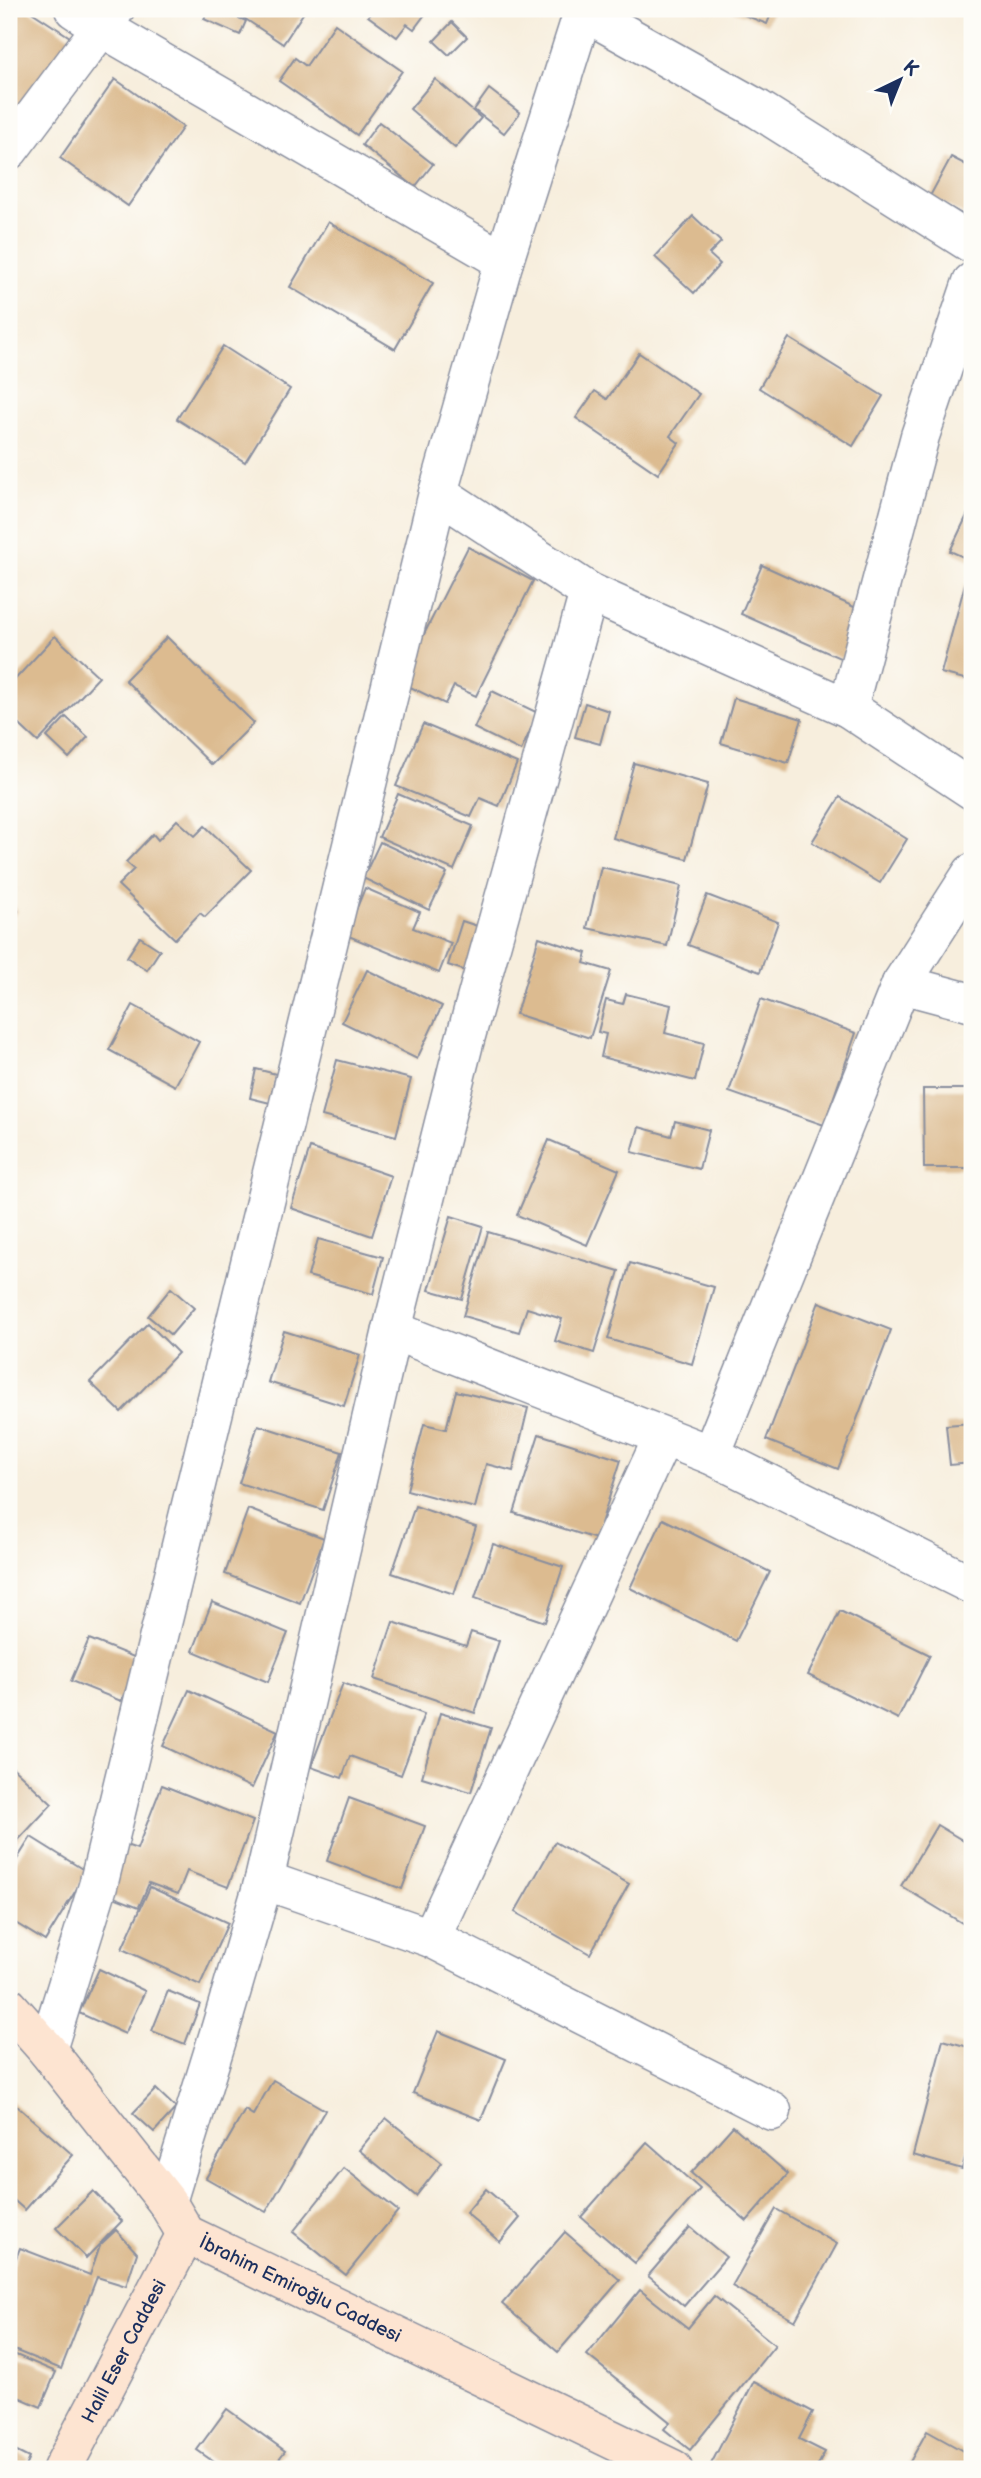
<svg xmlns="http://www.w3.org/2000/svg" width="981" height="2478" font-family="'Balsamiq Sans',sans-serif">
<style>
.building{fill:#dcbb90}
.lines{fill:none;stroke-linecap:round;stroke-linejoin:round}
.street-casing{stroke:#898e9e;stroke-width:41}
.secondary-casing{stroke:#898e9e;stroke-width:41}
.street{stroke:#fff;stroke-width:38}
.secondary{stroke:#fde4d1;stroke-width:38}
.labels{text-anchor:middle;dominant-baseline:central;stroke-width:5;stroke-linejoin:round;paint-order:stroke}
.street-label{font-size:19px;fill:#1b2f5e;stroke:#fdfcf7}
</style>
<rect width="100%" height="100%" fill="#fdfcf7"/>
<filter id="ink" filterUnits="userSpaceOnUse"><feTurbulence type="fractalNoise" baseFrequency=".0143" numOctaves="2"/><feDisplacementMap in="SourceGraphic" scale="14" xChannelSelector="R" yChannelSelector="G"/><feConvolveMatrix kernelMatrix="1 2 1 2 8 2 1 2 1" color-interpolation-filters="sRGB"/></filter>
<filter id="wash" filterUnits="userSpaceOnUse"><feTurbulence type="fractalNoise" baseFrequency=".00686" numOctaves="4" result="noise"/><feDisplacementMap in="SourceGraphic" scale="28" xChannelSelector="R" yChannelSelector="G"/><feGaussianBlur stdDeviation="1.57" result="paint"/><feColorMatrix in="noise" values="0 0 0 0 0 0 0 0 0 0 0 0 0 0 0 0 0 1.4 0 .05"/><feComposite in="paint" operator="in"/></filter>
<g filter="url(#wash)">
<rect width="100%" height="100%" fill="#f7eedd"/>
<g id="blocks">
<!-- building -->
<g class="building">
<path d="M9,9H27L73,39L9,137Z"/>
<path d="M209,9H218L246,21L240,35L204,19Z"/>
<path d="M237,9H306L283,44L235,12Z"/>
<path d="M374,9H429L414,29L407,24L397,37L368,16Z"/>
<path d="M729,9H773L767,24Z"/>
<path d="M452,22L467,37L449,55L434,41Z"/>
<path d="M335,24L402,71L357,135L279,81L295,58L306,66Z"/>
<path d="M115,79L183,127L128,206L60,158Z"/>
<path d="M435,79L481,118L455,148L410,109Z"/>
<path d="M489,89L520,113L504,133L474,110Z"/>
<path d="M379,122L433,164L415,187L362,145Z"/>
<path d="M951,157L968,166L972,158V212L969,218L930,196Z"/>
<path d="M693,216L721,242L709,254L720,264L694,293L655,257Z"/>
<path d="M328,222L433,283L395,349L290,287Z"/>
<path d="M789,338L883,396L853,446L759,388Z"/>
<path d="M223,346L290,389L245,462L177,419Z"/>
<path d="M639,353L699,394L670,436L679,443L658,474L576,418L595,391L607,399Z"/>
<path d="M972,505V561L950,551Z"/>
<path d="M468,547L533,581L476,696L454,686L445,704L400,682Z"/>
<path d="M762,565L863,611L842,659L741,614Z"/>
<path d="M965,584L972,586V681L941,673Z"/>
<path d="M55,636L99,677L38,742L9,715V686Z"/>
<path d="M167,637L254,723L212,765L125,680Z"/>
<path d="M492,691L538,713L521,751L474,728Z"/>
<path d="M734,698L802,719L788,763L721,743Z"/>
<path d="M585,703L609,711L600,744L575,737Z"/>
<path d="M66,717L88,737L69,758L47,737Z"/>
<path d="M423,724L517,763L499,806L480,798L471,817L396,786Z"/>
<path d="M634,763L708,784L687,859L613,838Z"/>
<path d="M398,794L473,826L454,870L379,837Z"/>
<path d="M840,797L907,839L880,883L812,842Z"/>
<path d="M177,820L195,836L205,826L251,870L205,917L200,913L175,939L118,885L134,869L126,862L153,834L158,840Z"/>
<path d="M380,842L447,873L429,910L363,878Z"/>
<path d="M601,867L681,886L667,946L587,928Z"/>
<path d="M365,888L420,912L413,928L451,943L439,973L346,935Z"/>
<path d="M707,895L778,922L760,972L688,945Z"/>
<path d="M9,903L18,911L9,921Z"/>
<path d="M462,921L486,929L472,973L448,965Z"/>
<path d="M140,937L160,950L147,970L127,957Z"/>
<path d="M539,937L587,953L584,963L611,971L590,1038L516,1014Z"/>
<path d="M367,970L442,1006L417,1059L342,1022Z"/>
<path d="M626,994L671,1005L665,1033L704,1043L695,1081L601,1057L606,1034L598,1032L606,1000L623,1004Z"/>
<path d="M761,999L856,1033L824,1125L729,1092Z"/>
<path d="M133,1005L199,1042L175,1086L109,1050Z"/>
<path d="M337,1060L411,1079L396,1136L322,1116Z"/>
<path d="M256,1069L276,1074L270,1103L250,1098Z"/>
<path d="M923,1089H972V1168H924Z"/>
<path d="M675,1121L709,1130L699,1169L632,1152L639,1127L671,1136Z"/>
<path d="M549,1140L619,1170L587,1245L517,1215Z"/>
<path d="M310,1148L391,1176L372,1236L291,1208Z"/>
<path d="M451,1216L483,1226L462,1299L429,1290Z"/>
<path d="M488,1232L619,1271L594,1353L555,1341L562,1319L527,1308L519,1332L463,1316Z"/>
<path d="M318,1239L383,1257L373,1294L308,1276Z"/>
<path d="M630,1263L714,1287L692,1364L608,1339Z"/>
<path d="M171,1288L194,1308L171,1335L148,1316Z"/>
<path d="M819,1302L891,1330L838,1469L766,1440Z"/>
<path d="M148,1323L178,1353L121,1412L90,1382Z"/>
<path d="M284,1331L360,1355L344,1406L268,1382Z"/>
<path d="M456,1391L528,1408L513,1471L486,1464L475,1508L407,1490L424,1424L446,1429Z"/>
<path d="M972,1423V1463L950,1465L946,1425Z"/>
<path d="M258,1425L342,1452L323,1510L239,1483Z"/>
<path d="M539,1434L621,1460L596,1539L514,1513Z"/>
<path d="M415,1506L476,1527L454,1594L392,1573Z"/>
<path d="M248,1509L324,1538L300,1603L225,1574Z"/>
<path d="M663,1519L770,1572L736,1641L630,1588Z"/>
<path d="M493,1544L563,1567L545,1622L475,1598Z"/>
<path d="M212,1602L288,1633L268,1682L193,1651Z"/>
<path d="M840,1611L930,1655L898,1719L808,1675Z"/>
<path d="M393,1622L466,1646L471,1632L499,1641L475,1713L374,1679Z"/>
<path d="M89,1639L139,1659L121,1701L71,1681Z"/>
<path d="M343,1683L424,1714L401,1775L350,1756L342,1778L311,1767Z"/>
<path d="M189,1690L278,1731L252,1788L163,1746Z"/>
<path d="M440,1713L491,1728L471,1792L422,1777Z"/>
<path d="M9,1764L52,1804L9,1850Z"/>
<path d="M162,1785L253,1821L228,1887L187,1871L178,1894L149,1883L139,1907L106,1894L126,1845L137,1849Z"/>
<path d="M349,1798L425,1826L402,1889L327,1861Z"/>
<path d="M937,1825L972,1846V1929L901,1886Z"/>
<path d="M31,1837L87,1872L45,1941L9,1919V1872Z"/>
<path d="M555,1842L629,1884L590,1954L515,1912Z"/>
<path d="M150,1887L228,1923L200,1985L122,1949Z"/>
<path d="M99,1969L145,1991L125,2034L79,2013Z"/>
<path d="M168,1991L200,2004L185,2044L152,2031Z"/>
<path d="M438,2031L506,2059L481,2120L413,2093Z"/>
<path d="M943,2040L972,2048V2151L967,2150L962,2169L913,2155Z"/>
<path d="M273,2080L325,2110L266,2212L206,2178L245,2110L253,2115Z"/>
<path d="M156,2089L176,2108L154,2132L133,2113Z"/>
<path d="M9,2099L73,2155L25,2210L9,2196Z"/>
<path d="M386,2118L442,2163L416,2196L359,2150Z"/>
<path d="M733,2126L788,2174L747,2221L691,2173Z"/>
<path d="M647,2142L700,2189L635,2263L581,2217Z"/>
<path d="M344,2168L398,2211L346,2275L293,2232Z"/>
<path d="M486,2189L520,2218L500,2242L466,2213Z"/>
<path d="M93,2191L122,2221L86,2258L56,2228Z"/>
<path d="M776,2209L837,2244L795,2321L732,2286Z"/>
<path d="M690,2227L726,2257L684,2306L648,2276Z"/>
<path d="M116,2230L137,2253L126,2286L97,2277L61,2369L9,2348V2276L20,2248L90,2275L100,2245Z"/>
<path d="M565,2232L620,2280L558,2352L502,2304Z"/>
<path d="M640,2290L688,2328L714,2296L775,2345L690,2450L664,2429L670,2422L587,2355Z"/>
<path d="M9,2352L56,2372L41,2407L9,2393Z"/>
<path d="M754,2381L813,2412L799,2439L825,2452L816,2469H722L711,2464Z"/>
<path d="M227,2409L285,2451L271,2469H224L197,2450Z"/>
<path d="M927,2431L972,2456V2469H906Z"/>
<path d="M9,2448L29,2458L24,2469H9Z"/>
</g>
</g>
</g>
<g filter="url(#ink)">
<use href="#blocks" fill-opacity="0" stroke="#898e9e" stroke-width="2"/>
<g class="lines">
<defs>
<g id="street">
<path d="M74,9L101,27L504,261L584,9"/>
<path d="M583,11L758,109L972,244"/>
<path d="M9,150L115,9"/>
<path d="M438,493L589,592L848,708L972,790"/>
<path d="M848,708L920,436L972,282"/>
<path d="M901,984L972,873"/>
<path d="M392,1330L711,1455L972,1585"/>
<path d="M711,1455L901,984L972,1003"/>
<path d="M264,1880L431,1938L772,2111"/>
<path d="M431,1938L663,1437"/>
<path d="M47,2050L98,1886L438,493L504,261"/>
<path d="M167,2202L221,2027L264,1880L392,1330L464,1043L589,592"/>
</g>
<g id="secondary">
<path id="s1" d="M9,2007L47,2050L167,2202L186,2234L673,2469"/>
<path id="s2" d="M62,2469L186,2234"/>
</g>
</defs>
<!-- street casing -->
<use href="#street" class="street-casing"/>
<!-- secondary casing -->
<use href="#secondary" class="secondary-casing"/>
<!-- street -->
<use href="#street" class="street"/>
<!-- secondary -->
<use href="#secondary" class="secondary"/>
</g>
</g>
<g class="labels">
<!-- street labels -->
<g class="street-label">
<text stroke="none"><textPath href="#s1" startOffset="415">İbrahim Emiroğlu Caddesi</textPath></text>
<text stroke="none"><textPath href="#s2" startOffset="133">Halil Eser Caddesi</textPath></text>
</g>
</g>
<!-- margin -->
<rect width="981" height="2478" fill="none" stroke="#fdfcf7" stroke-width="35"/>
<!-- north arrow -->
<g transform="translate(900 80) rotate(43)" stroke="#fdfcf7" stroke-width="5" paint-order="stroke">
<path d="M0-5L12 26L0 18L-12 26Z" fill="#1b2f5e"/>
<text y="-10" font-size="19" font-weight="bold" text-anchor="middle" fill="#1b2f5e">K</text>
</g>
</svg>
